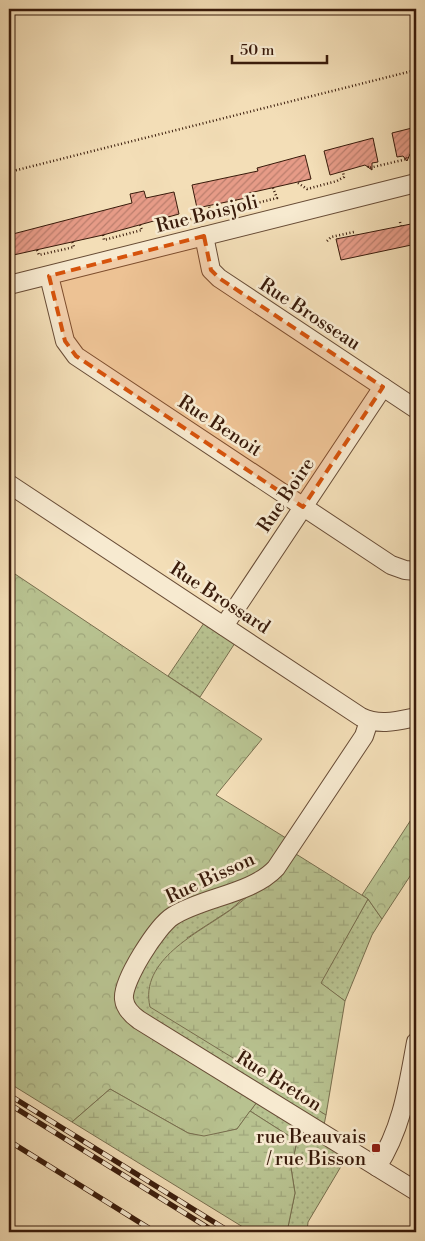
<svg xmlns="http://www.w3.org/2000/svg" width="425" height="1241" font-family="'Libre Bodoni',serif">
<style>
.grass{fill:url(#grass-dots);stroke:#786e4e}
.forest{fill:url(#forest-crowns);stroke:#786e4e}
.wetland{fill:url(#wetland-marsh);stroke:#786e4e}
.building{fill:url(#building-hatch);stroke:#391b0b}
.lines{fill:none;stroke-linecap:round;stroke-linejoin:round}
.minor-casing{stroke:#684c36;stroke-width:20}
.path{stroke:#391b0b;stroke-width:2.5;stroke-dasharray:1 2.5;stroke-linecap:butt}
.minor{stroke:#f7ead0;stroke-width:18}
.rail-casing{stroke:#391b0b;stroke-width:5.5}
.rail{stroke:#f7ead0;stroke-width:4;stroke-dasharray:11;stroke-linecap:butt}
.marked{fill:#d6530c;fill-opacity:0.2;stroke:#d6530c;stroke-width:4;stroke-dasharray:10 6;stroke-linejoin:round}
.poi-dot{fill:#8f2418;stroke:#f7ead0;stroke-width:2}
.labels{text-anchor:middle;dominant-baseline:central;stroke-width:5;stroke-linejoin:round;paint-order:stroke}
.street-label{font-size:19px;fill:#391b0b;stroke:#f7ead0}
.poi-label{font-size:19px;fill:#391b0b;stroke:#f7ead0;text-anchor:end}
</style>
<defs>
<pattern id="grass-dots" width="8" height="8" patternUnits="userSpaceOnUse" patternTransform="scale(1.25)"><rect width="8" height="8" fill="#b8c290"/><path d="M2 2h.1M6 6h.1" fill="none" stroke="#9fa67b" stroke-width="1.8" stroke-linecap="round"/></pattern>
<pattern id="forest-crowns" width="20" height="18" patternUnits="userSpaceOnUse" patternTransform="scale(1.25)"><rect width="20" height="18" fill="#b8c290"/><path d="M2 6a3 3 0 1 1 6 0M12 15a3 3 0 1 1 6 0" fill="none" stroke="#9fa67b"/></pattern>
<pattern id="wetland-marsh" width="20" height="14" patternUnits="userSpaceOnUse" patternTransform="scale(1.25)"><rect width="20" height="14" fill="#b8c290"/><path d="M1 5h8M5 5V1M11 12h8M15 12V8" fill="none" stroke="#9fa67b"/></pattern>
<pattern id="building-hatch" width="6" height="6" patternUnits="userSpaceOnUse" patternTransform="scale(1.25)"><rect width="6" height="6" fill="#e69b87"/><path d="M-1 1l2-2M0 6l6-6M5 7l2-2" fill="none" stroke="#bb7e6d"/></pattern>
</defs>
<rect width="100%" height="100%" fill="#f3deb7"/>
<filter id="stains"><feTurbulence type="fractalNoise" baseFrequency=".004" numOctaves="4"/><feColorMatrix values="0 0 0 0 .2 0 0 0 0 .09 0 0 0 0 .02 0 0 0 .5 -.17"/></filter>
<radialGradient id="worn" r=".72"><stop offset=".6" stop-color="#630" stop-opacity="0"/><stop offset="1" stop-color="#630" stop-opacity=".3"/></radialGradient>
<!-- grass -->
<g class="grass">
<path d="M204,623L235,643L200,697L168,676Z"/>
<path d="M252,891L230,910L187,938L326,1115L324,1125L139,1013L132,1004V986L159,941L170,927L181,920Z"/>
<path d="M368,899L382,919L372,935L345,1001L320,983Z"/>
<path d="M257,1102L346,1158L308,1222L307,1232H293L288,1227L295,1193L291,1168L297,1141L250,1111Z"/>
</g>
<!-- forest -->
<g class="forest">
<path d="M9,570L262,739L216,795L286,838L276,858L261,872L147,934L119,980L116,992L257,1102L237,1129L204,1137L188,1133L110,1089L72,1122L9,1083Z"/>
<path d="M416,812V867L382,919L368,899L362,895Z"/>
</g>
<!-- wetland -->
<g class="wetland">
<path d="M296,854L368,899L321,983L345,1001L326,1115L150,1007C139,960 198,933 229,911C253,894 274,872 296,854Z"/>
<path d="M110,1089L188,1133L204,1136L237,1129L250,1111L297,1141L291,1168L295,1193L288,1227L293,1232H251L72,1122Z"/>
</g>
<!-- building -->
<g class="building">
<path d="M412,128L416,152L410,154L407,161L403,156L397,157L392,133Z"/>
<path d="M373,138L378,162L372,163V170L365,165L330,175L324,151Z"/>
<path d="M305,155L311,179L245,194L246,198L197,208L192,185L258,171L257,168Z"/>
<path d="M144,191L146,198L174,192L179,214L103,235L9,256V235L132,203L130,194Z"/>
<path d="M416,223V244L341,260L336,239Z"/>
</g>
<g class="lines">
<defs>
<g id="minor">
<path d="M204,236L211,270L219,278L416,409"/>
<path d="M49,276L65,341L76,356L391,565L405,570L416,571"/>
<path d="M9,285L416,183"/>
<path d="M9,484L361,717C379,726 397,721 416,717"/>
<path d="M224,626L383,387"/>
<path d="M369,721L364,736L276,868C252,894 203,897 173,916C157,926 122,981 124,999C125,1009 132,1015 139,1020L416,1191"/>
<path d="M377,1167C402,1129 408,1086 416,1042"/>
</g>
</defs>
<!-- minor casing -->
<use href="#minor" class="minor-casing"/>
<!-- path -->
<g class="path">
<path d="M368,166L369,168L407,159L406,157"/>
<path d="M9,172L416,70"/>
<path d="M298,183L307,189L337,181L344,177L343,172"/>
<path d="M235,200L237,208L277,198L273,188"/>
<path d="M169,216L171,224L211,214L209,205"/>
<path d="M400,222L401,226"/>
<path d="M103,235L104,240L142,230L140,225"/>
<path d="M327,241L331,237L354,232L355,234"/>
<path d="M37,250L39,255L74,247L72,241"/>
</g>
<!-- minor -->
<use href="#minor" class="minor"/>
<defs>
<g id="rail">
<path d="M9,1095L230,1232"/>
<path d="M9,1104L215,1232"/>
<path d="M9,1141L155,1232"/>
</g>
</defs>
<!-- rail casing -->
<use href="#rail" class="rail-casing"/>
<!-- rail -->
<use href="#rail" class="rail"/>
</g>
<!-- marked area -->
<path class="marked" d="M204,236L211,270L219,278L383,387L303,507L76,356L65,341L49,276Z"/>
<!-- markers -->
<rect class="poi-dot" x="371" y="1143" width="10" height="10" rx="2.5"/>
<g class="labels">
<!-- street labels -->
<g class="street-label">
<text transform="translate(207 214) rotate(-14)">Rue Boisjoli</text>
<text transform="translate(310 314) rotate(33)">Rue Brosseau</text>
<text transform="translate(220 426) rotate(33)">Rue Benoit</text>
<text transform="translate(286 495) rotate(-56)">Rue Boire</text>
<text transform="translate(220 598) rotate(33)">Rue Brossard</text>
<text transform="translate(210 878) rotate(-25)">Rue Bisson</text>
<text transform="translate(279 1081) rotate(32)">Rue Breton</text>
</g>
<!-- poi labels -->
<g class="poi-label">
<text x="366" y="1137">rue Beauvais<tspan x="366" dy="22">/ rue Bisson</tspan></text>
</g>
</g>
<!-- margin -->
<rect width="425" height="1241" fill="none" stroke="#f3deb7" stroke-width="30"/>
<rect x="10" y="10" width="405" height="1221" fill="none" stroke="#391b0b" stroke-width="2.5"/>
<rect x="15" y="15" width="395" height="1211" fill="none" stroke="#391b0b"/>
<!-- scale -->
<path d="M232 55v8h95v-8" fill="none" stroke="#391b0b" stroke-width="2.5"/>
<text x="240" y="55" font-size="15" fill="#391b0b" stroke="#f7ead0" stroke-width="4" paint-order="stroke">50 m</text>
<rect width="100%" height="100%" filter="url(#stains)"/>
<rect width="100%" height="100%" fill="url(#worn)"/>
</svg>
